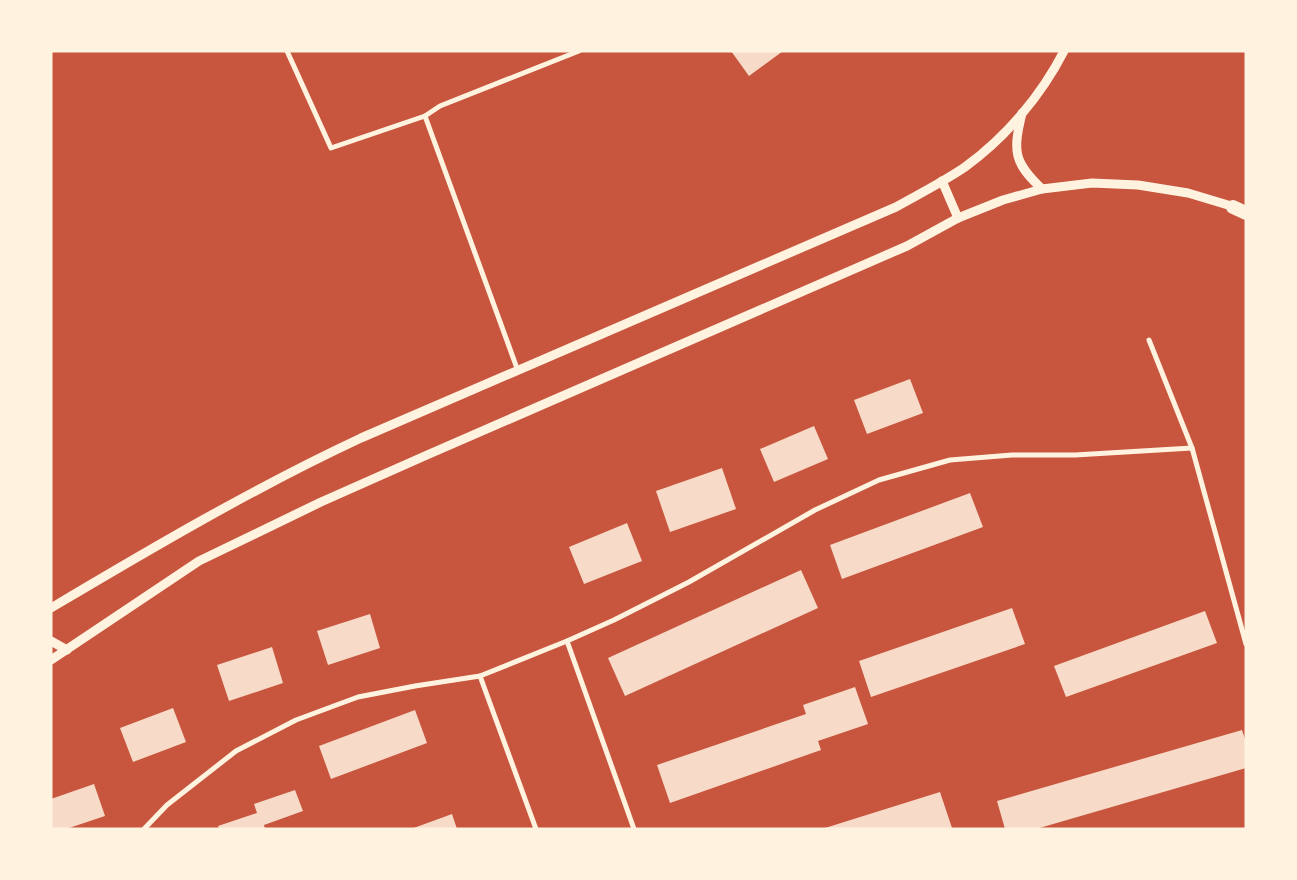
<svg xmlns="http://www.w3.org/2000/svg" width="1297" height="880" font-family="'Asap Condensed',sans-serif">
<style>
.building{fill:#f7dbc8}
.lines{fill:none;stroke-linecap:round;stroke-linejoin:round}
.minor{stroke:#fff3e0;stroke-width:5}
.tertiary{stroke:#fff3e0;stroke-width:9}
.trunk{stroke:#fff3e0;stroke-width:14}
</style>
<rect width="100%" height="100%" fill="#c8553d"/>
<!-- building -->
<g class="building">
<path d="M731,51H783L749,76Z"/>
<path d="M910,379L923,413L867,434L854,400Z"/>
<path d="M814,426L828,459L774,482L760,449Z"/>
<path d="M722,468L736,509L670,532L656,491Z"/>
<path d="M970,493L983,527L842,579L830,545Z"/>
<path d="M627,523L642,561L584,584L569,547Z"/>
<path d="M801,570L818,608L625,696L608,658Z"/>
<path d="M1012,608L1025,644L871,697L859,661Z"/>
<path d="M1205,611L1217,643L1066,697L1054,666Z"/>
<path d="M370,614L380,648L328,665L317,631Z"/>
<path d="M272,647L283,683L229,701L217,665Z"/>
<path d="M855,687L868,724L818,741L821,750L670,803L657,765L806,714L803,705Z"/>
<path d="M173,708L186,742L133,762L120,728Z"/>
<path d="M415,710L427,743L331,779L319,746Z"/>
<path d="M1242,730L1246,742V768L1036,829H1005L997,801Z"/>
<path d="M94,784L105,816L66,829H51V799Z"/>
<path d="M295,790L303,811L264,825L265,829H219L218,826L257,813L254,804Z"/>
<path d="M940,792L952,828L825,829V828Z"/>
<path d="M452,814L457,829H411Z"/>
</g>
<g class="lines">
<!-- minor -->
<g class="minor">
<path d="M287,51L331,148L425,116L518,371"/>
<path d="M425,116L440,106L579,51"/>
<path d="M1149,340L1192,448L1246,644"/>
<path d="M567,641L634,829"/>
<path d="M480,676L536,829"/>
<path d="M144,829L167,805L236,751L296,720L358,697L415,686L480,676L567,641L614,620L689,582L815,510L879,480L950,460L1012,455H1075L1192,448"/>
</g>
<!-- tertiary -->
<g class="tertiary">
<path d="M1022,113C1013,151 1013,162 1042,189"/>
<path d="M942,181L958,218"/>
<path d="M51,608C152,548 254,488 361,438L896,207C919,194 943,182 965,167C1006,137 1041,96 1064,51"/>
<path d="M51,641L67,650"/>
<path d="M51,660L199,561L321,502L427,455L907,246L958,218L1003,200L1042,189L1092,183L1138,185L1188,193L1238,208"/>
</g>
<!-- trunk -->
<path class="trunk" d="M1233,207L1246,213"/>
</g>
<!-- border -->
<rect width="1297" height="880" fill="none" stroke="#fff3e0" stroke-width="105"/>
</svg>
